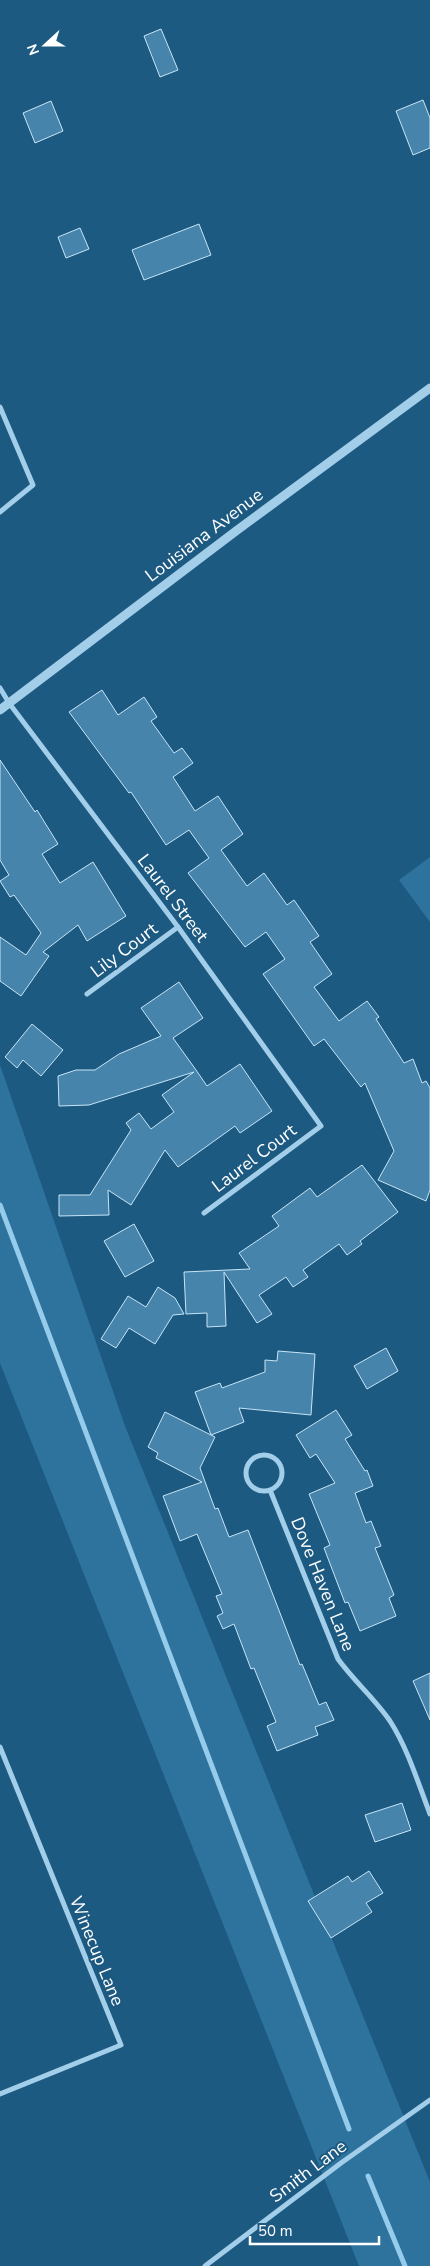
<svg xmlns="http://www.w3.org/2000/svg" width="430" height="2266" font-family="'Nunito Sans',sans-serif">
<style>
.grass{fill:#2d739e}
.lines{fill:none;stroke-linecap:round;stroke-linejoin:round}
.stream{stroke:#96cceb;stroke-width:5}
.building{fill:#4684ab;stroke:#c7e5f7}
.minor{stroke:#a3cee9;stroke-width:5}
.tertiary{stroke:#a3cee9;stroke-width:9}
.labels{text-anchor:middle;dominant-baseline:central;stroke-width:4;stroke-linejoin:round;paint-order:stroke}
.street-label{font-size:18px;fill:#fff;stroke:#1d5a82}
</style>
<rect width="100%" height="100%" fill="#1d5a82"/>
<!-- grass -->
<g class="grass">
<path d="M430,857V922L399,880Z"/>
<path d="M0,1065L125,1426L430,2182V2266H359L0,1363Z"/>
</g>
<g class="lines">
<!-- stream -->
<g class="stream">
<path d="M0,1205L349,2129"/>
<path d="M368,2176L405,2266"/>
</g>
</g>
<!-- building -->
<g class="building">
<path d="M161,29L178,70L160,77L144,36Z"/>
<path d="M423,100L430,118V148L413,155L396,111Z"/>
<path d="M51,101L63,131L35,143L23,113Z"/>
<path d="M199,224L211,255L144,280L132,250Z"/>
<path d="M80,228L89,249L66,258L58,237Z"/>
<path d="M102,690L118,715L144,697L157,717L151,721L174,753L182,748L193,763L173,777L195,811L218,796L243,834L221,850L247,886L264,873L287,905L294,900L319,936L310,942L332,974L314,987L339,1021L367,1001L379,1017L376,1019L404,1063L413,1059L422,1083L426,1081L430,1088V1190L426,1201L378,1180L394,1151L365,1083L361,1087L324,1039L314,1046L263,974L285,959L266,932L245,947L188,873L209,858L189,830L166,845L131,792L129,793L69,712Z"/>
<path d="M0,760L35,812L37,810L58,844L42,854L60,883L93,862L126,916L87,941L78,925L43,952L49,956L21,996L0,981V937L26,955L41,933L14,895L10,897L0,881L9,875L0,860Z"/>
<path d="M179,982L203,1018L173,1038L196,1070L207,1086L240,1064L272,1111L240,1133L235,1126L178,1167L165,1150L131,1205L108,1190L109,1215L59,1216V1195H90L131,1130L126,1123L139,1113L151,1129L174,1112L162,1095L194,1072L89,1105L59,1106L58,1076L76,1070H95L119,1054L161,1036L141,1008Z"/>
<path d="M32,1024L63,1050L41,1076L23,1060L17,1068L5,1057Z"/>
<path d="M362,1165L398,1212L360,1241L362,1244L347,1255L339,1244L303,1270L308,1277L293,1287L286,1277L259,1295L272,1314L257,1323L224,1272L226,1326L207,1327V1313L186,1314L184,1272L250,1269L239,1253L279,1226L272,1216L310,1188L317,1197Z"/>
<path d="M134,1224L154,1261L125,1277L104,1241Z"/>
<path d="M158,1287L175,1298L184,1314L173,1315L155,1344L129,1328L116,1348L101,1339L128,1296L146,1307Z"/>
<path d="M386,1348L398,1371L367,1389L354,1366Z"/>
<path d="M278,1351L315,1354L311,1415L239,1408L244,1422L211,1435L195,1392L220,1383L222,1388L265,1372V1360L277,1361Z"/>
<path d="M336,1410L352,1435L345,1439L365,1471L367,1470L373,1486L355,1493L366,1523L371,1521L381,1546L375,1548L394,1595L389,1598L396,1616L360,1631L348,1602L345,1603L324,1548L330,1545L309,1494L335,1483L316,1454L310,1458L296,1435Z"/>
<path d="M165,1412L215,1437L200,1468L215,1509L218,1508L229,1537L248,1530L300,1665L302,1664L319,1705L326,1702L334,1720L315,1727L318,1735L277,1751L267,1726L276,1722L254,1668L251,1669L234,1624L223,1629L217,1616L223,1613L216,1596L222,1594L197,1534L180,1541L163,1496L202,1482L156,1458L158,1453L148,1447Z"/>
<path d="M430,1673V1720L413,1681Z"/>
<path d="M402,1803L411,1830L375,1842L365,1815Z"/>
<path d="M369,1871L383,1893L366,1903L372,1912L331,1938L308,1901L348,1876L352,1882Z"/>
</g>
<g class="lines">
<!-- minor -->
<g class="minor">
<path d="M0,407L33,485L0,512"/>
<path d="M0,688L9,703L178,927L321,1126L204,1213"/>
<path d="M87,994L178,927"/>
<circle cx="264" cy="1473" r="18"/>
<path d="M270,1490L338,1659C354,1681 375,1699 390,1721C408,1749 418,1783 430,1814"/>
<path d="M0,1747L121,2045L0,2094"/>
<path d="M205,2266L341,2163L430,2100"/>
</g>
<!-- tertiary -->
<path class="tertiary" d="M0,710L236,531L430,388"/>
</g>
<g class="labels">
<!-- street labels -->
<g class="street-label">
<text transform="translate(204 535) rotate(-37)">Louisiana Avenue</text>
<text transform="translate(173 898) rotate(53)">Laurel Street</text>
<text transform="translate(124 950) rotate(-37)">Lily Court</text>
<text transform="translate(254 1158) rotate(-37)">Laurel Court</text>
<text transform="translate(323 1584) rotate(68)">Dove Haven Lane</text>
<text transform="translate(97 1951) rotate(68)">Winecup Lane</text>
<text transform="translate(308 2171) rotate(-37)">Smith Lane</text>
</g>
</g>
<!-- north arrow -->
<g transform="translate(45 45) rotate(249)" stroke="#1d5a82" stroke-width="4" paint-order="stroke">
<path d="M0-4L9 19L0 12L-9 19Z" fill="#ffffff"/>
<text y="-8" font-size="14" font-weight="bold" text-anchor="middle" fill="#ffffff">N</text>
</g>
<!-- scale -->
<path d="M250 2236v8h129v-8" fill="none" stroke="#ffffff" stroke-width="2.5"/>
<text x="258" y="2236" font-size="15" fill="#ffffff" stroke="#1d5a82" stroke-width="4" paint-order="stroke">50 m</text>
</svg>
